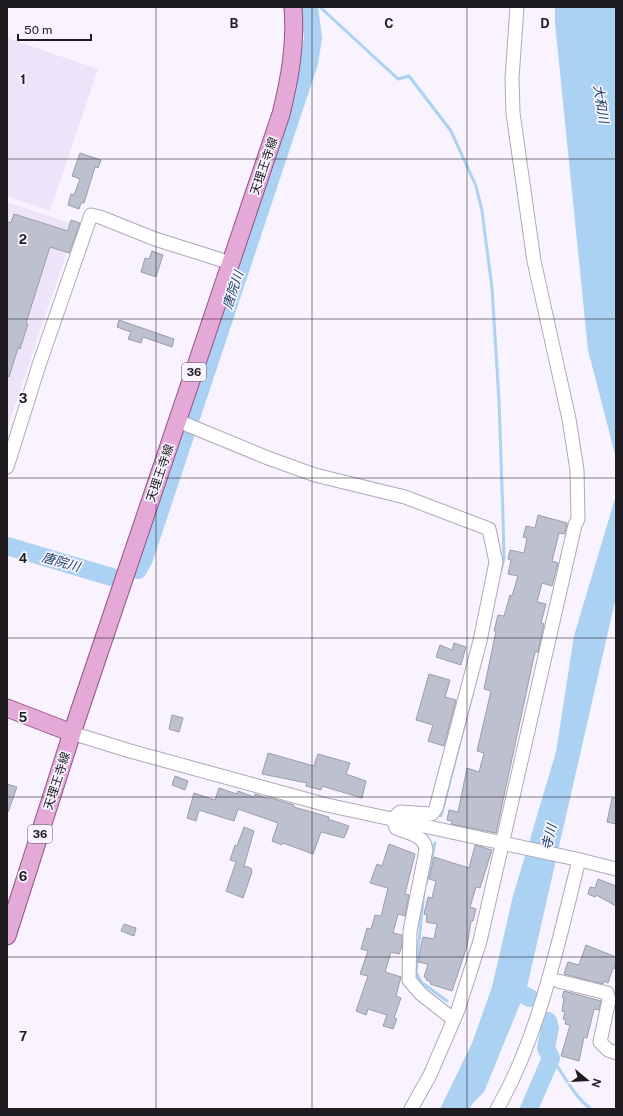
<svg xmlns="http://www.w3.org/2000/svg" width="623" height="1116" font-family="'Public Sans','Noto Sans JP',sans-serif">
<style>
.built{fill:#ede4f9}
.water{fill:#abd1f3}
.lines{fill:none;stroke-linecap:round;stroke-linejoin:round}
.stream{stroke:#abd1f3;stroke-width:3}
.river{stroke:#abd1f3;stroke-width:18}
.building{fill:#bdc0ce;stroke:#9a9dab}
.minor-casing{stroke:#afa9b6;stroke-width:15}
.major-casing{stroke:#945287;stroke-width:19}
.minor{stroke:#fff;stroke-width:13}
.major{stroke:#e5a9d8;stroke-width:17}
.grid{fill:none;stroke:#1e1c21;stroke-width:1;stroke-opacity:0.55}
.labels{text-anchor:middle;dominant-baseline:central;stroke-width:3.5;stroke-linejoin:round;paint-order:stroke}
.shield{fill:#f8f3fe;stroke:#5f5c63;stroke-width:1}
.shield-label{font-size:11px;font-weight:bold;fill:#1e1c21}
.street-label{font-size:12px;fill:#1e1c21;stroke:#f8f3fe}
.water-label{font-size:13px;font-style:italic;fill:#133e5f;stroke:#f8f3fe}
.grid-label{font-size:13px;text-anchor:middle;font-weight:bold;fill:#1e1c21;stroke:#f8f3fe;stroke-width:3.5;stroke-linejoin:round;paint-order:stroke}
</style>
<rect width="100%" height="100%" fill="#f8f3fe"/>
<!-- built -->
<g class="built">
<path d="M7,38L98,69L50,211L7,196Z"/>
<path d="M7,202L76,225L7,429Z"/>
</g>
<!-- water -->
<g class="water">
<path d="M555,7H616V458L588,350L555,23Z"/>
<path d="M616,495V597L527,987L484,1092L473,1103L469,1109H440L472,1043L492,987L513,896L556,752L574,636Z"/>
</g>
<g class="lines">
<!-- stream -->
<g class="stream">
<path d="M320,7L398,79L409,76L451,131L476,186L482,211L492,288L499,401L503,516L504,558L501,570"/>
<path d="M441,816L472,695"/>
<path d="M426,884L435,843"/>
<path d="M424,891L416,972L421,982L447,1001"/>
<path d="M551,1058C565,1075 573,1096 591,1109"/>
</g>
<!-- river -->
<g class="river">
<path d="M7,546L115,578"/>
<path d="M138,570L144,559L309,63L313,38L309,7"/>
<path d="M509,987L530,998"/>
<path d="M529,1109L551,1058L546,1048L550,1028L548,1021"/>
</g>
</g>
<!-- building -->
<g class="building">
<path d="M80,153L101,160L98,168L95,167L84,203H81L79,209L68,205L71,194L74,195L80,179L72,176Z"/>
<path d="M14,214L68,231L71,220L80,223L69,253L50,247L26,323L28,324L20,349L18,348L9,377L7,376V222L11,223Z"/>
<path d="M152,251L163,255L156,277L141,272L145,258L149,259Z"/>
<path d="M119,320L174,339L172,347L143,337L141,343L128,339L131,332L117,327Z"/>
<path d="M538,515L567,523L565,534L559,533L552,561L558,563L552,586L542,583L537,602L546,604L541,623L544,624L538,652H535L496,833L451,824L452,821L447,820L449,810L458,812L467,768L479,772L484,753L477,751L491,691L484,689L496,631H494L498,615L504,616L510,595L512,596L518,576L508,574L511,560L508,559L510,550L524,553L527,538L523,537L526,526L535,528Z"/>
<path d="M454,643L466,647L461,665L436,657L440,645L452,650Z"/>
<path d="M429,674L450,680L445,697L456,700L444,746L428,741L433,725L416,720Z"/>
<path d="M172,715L183,718L179,732L169,729Z"/>
<path d="M268,753L314,766L318,754L350,763L346,774L366,781L362,798L322,786L321,790L306,786L307,783L262,774Z"/>
<path d="M175,776L188,781L185,790L172,785Z"/>
<path d="M7,784L17,787L8,812H7Z"/>
<path d="M219,788L237,794L238,791L254,797L255,794L269,799V798L274,799L294,805V807L329,817L328,819L349,826L344,838L321,832L313,854L283,843L282,845L272,841L278,823L238,809L234,821L199,810L196,821L187,818L194,793L215,800Z"/>
<path d="M612,798H616V824L607,822Z"/>
<path d="M244,827L254,831L244,866L251,868L252,872L243,898L226,891L236,862L230,860L235,845L237,846Z"/>
<path d="M389,844L415,854L405,894L409,895L405,916L398,914L393,933L402,935V947L399,954L391,952L385,972L401,977L396,996L401,998L394,1018L397,1019L393,1029L383,1026L387,1015L368,1009L366,1015L356,1011L368,976L360,974L368,951L361,949L367,928L371,929L375,915L381,916L388,888L370,883L377,864L382,866Z"/>
<path d="M475,845L492,850L480,888L476,887L470,907L476,909L473,921H471L467,946L452,991L430,984L431,982L426,980L427,978L424,977L428,964L418,962L423,937L434,939L437,924L426,922L427,915L424,914L428,897L432,898L436,881L429,879L434,857L469,868Z"/>
<path d="M598,879L616,886V906L596,895L595,897L588,894L590,887L595,888Z"/>
<path d="M124,924L136,928L134,936L121,931Z"/>
<path d="M586,945L616,957V964L614,969L613,968L608,983L604,981L603,984L564,974L568,962L579,965Z"/>
<path d="M564,991L601,1001L599,1010L594,1009L587,1038L584,1037L579,1061L561,1056L570,1025L565,1024L566,1020L563,1019L565,1012L562,1011L564,998L562,997Z"/>
</g>
<g class="lines">
<defs>
<g id="minor">
<path d="M178,421L268,458L315,475L405,497L489,529L496,562L480,641L436,808L433,813L430,814L400,812L393,819"/>
<path d="M7,467L39,365L91,215L100,217L155,239L231,263"/>
<path d="M72,733L130,751L327,805L576,859L616,869"/>
<path d="M393,819L396,828C408,833 425,835 426,850L410,931L409,980L421,994L453,1019"/>
<path d="M558,981L607,993L609,1000L600,1042L608,1050L616,1053"/>
<path d="M411,1109L430,1075L458,1010L480,941L575,525L578,519L577,470L569,419L534,261L513,113L512,78L517,7"/>
<path d="M497,1109C540,1035 558,942 579,860"/>
</g>
<g id="major">
<path d="M7,708L72,733"/>
<path d="M7,936L72,733L281,114C290,78 296,44 293,7"/>
</g>
</defs>
<!-- minor casing -->
<use href="#minor" class="minor-casing"/>
<!-- major casing -->
<use href="#major" class="major-casing"/>
<!-- minor -->
<use href="#minor" class="minor"/>
<!-- major -->
<use href="#major" class="major"/>
</g>
<!-- grid -->
<path class="grid" d="M156,7V1109M312,7V1109M467,7V1109M7,159H616M7,319H616M7,478H616M7,638H616M7,797H616M7,957H616"/>
<g class="labels">
<!-- shield labels -->
<g class="shield">
<rect x="182" y="363" width="24" height="18" rx="3"/>
<rect x="28" y="825" width="24" height="18" rx="3"/>
</g>
<g class="shield-label">
<text x="194" y="372">36</text>
<text x="40" y="834">36</text>
</g>
<!-- street labels -->
<g class="street-label">
<text transform="translate(264 166) rotate(-71)">天理王寺線</text>
<text transform="translate(160 473) rotate(-71)">天理王寺線</text>
<text transform="translate(57 781) rotate(-72)">天理王寺線</text>
</g>
<!-- water labels -->
<g class="water-label">
<text transform="translate(601 104) rotate(81)">大和川</text>
<text transform="translate(233 290) rotate(-72)">唐院川</text>
<text transform="translate(61 562) rotate(16)">唐院川</text>
<text transform="translate(549 837) rotate(-77)">寺川</text>
</g>
</g>
<g class="grid-label">
<text x="234" y="28">B</text>
<text x="389" y="28">C</text>
<text x="545" y="28">D</text>
<text x="23" y="84">1</text>
<text x="23" y="244">2</text>
<text x="23" y="403">3</text>
<text x="23" y="563">4</text>
<text x="23" y="722">5</text>
<text x="23" y="881">6</text>
<text x="23" y="1041">7</text>
</g>
<!-- border -->
<rect width="623" height="1116" fill="none" stroke="#1e1c21" stroke-width="16"/>
<!-- north arrow -->
<g transform="translate(587 1080) rotate(108)" stroke="#f8f3fe" stroke-width="3" paint-order="stroke">
<path d="M0-3L7 15L0 10L-7 15Z" fill="#1e1c21"/>
<text y="-6" font-size="11" font-weight="bold" text-anchor="middle" fill="#1e1c21">N</text>
</g>
<!-- scale -->
<path d="M18 34v6h73v-6" fill="none" stroke="#1e1c21" stroke-width="2"/>
<text x="24" y="34" font-size="12" fill="#1e1c21" stroke="#f8f3fe" stroke-width="3" paint-order="stroke">50 m</text>
</svg>
